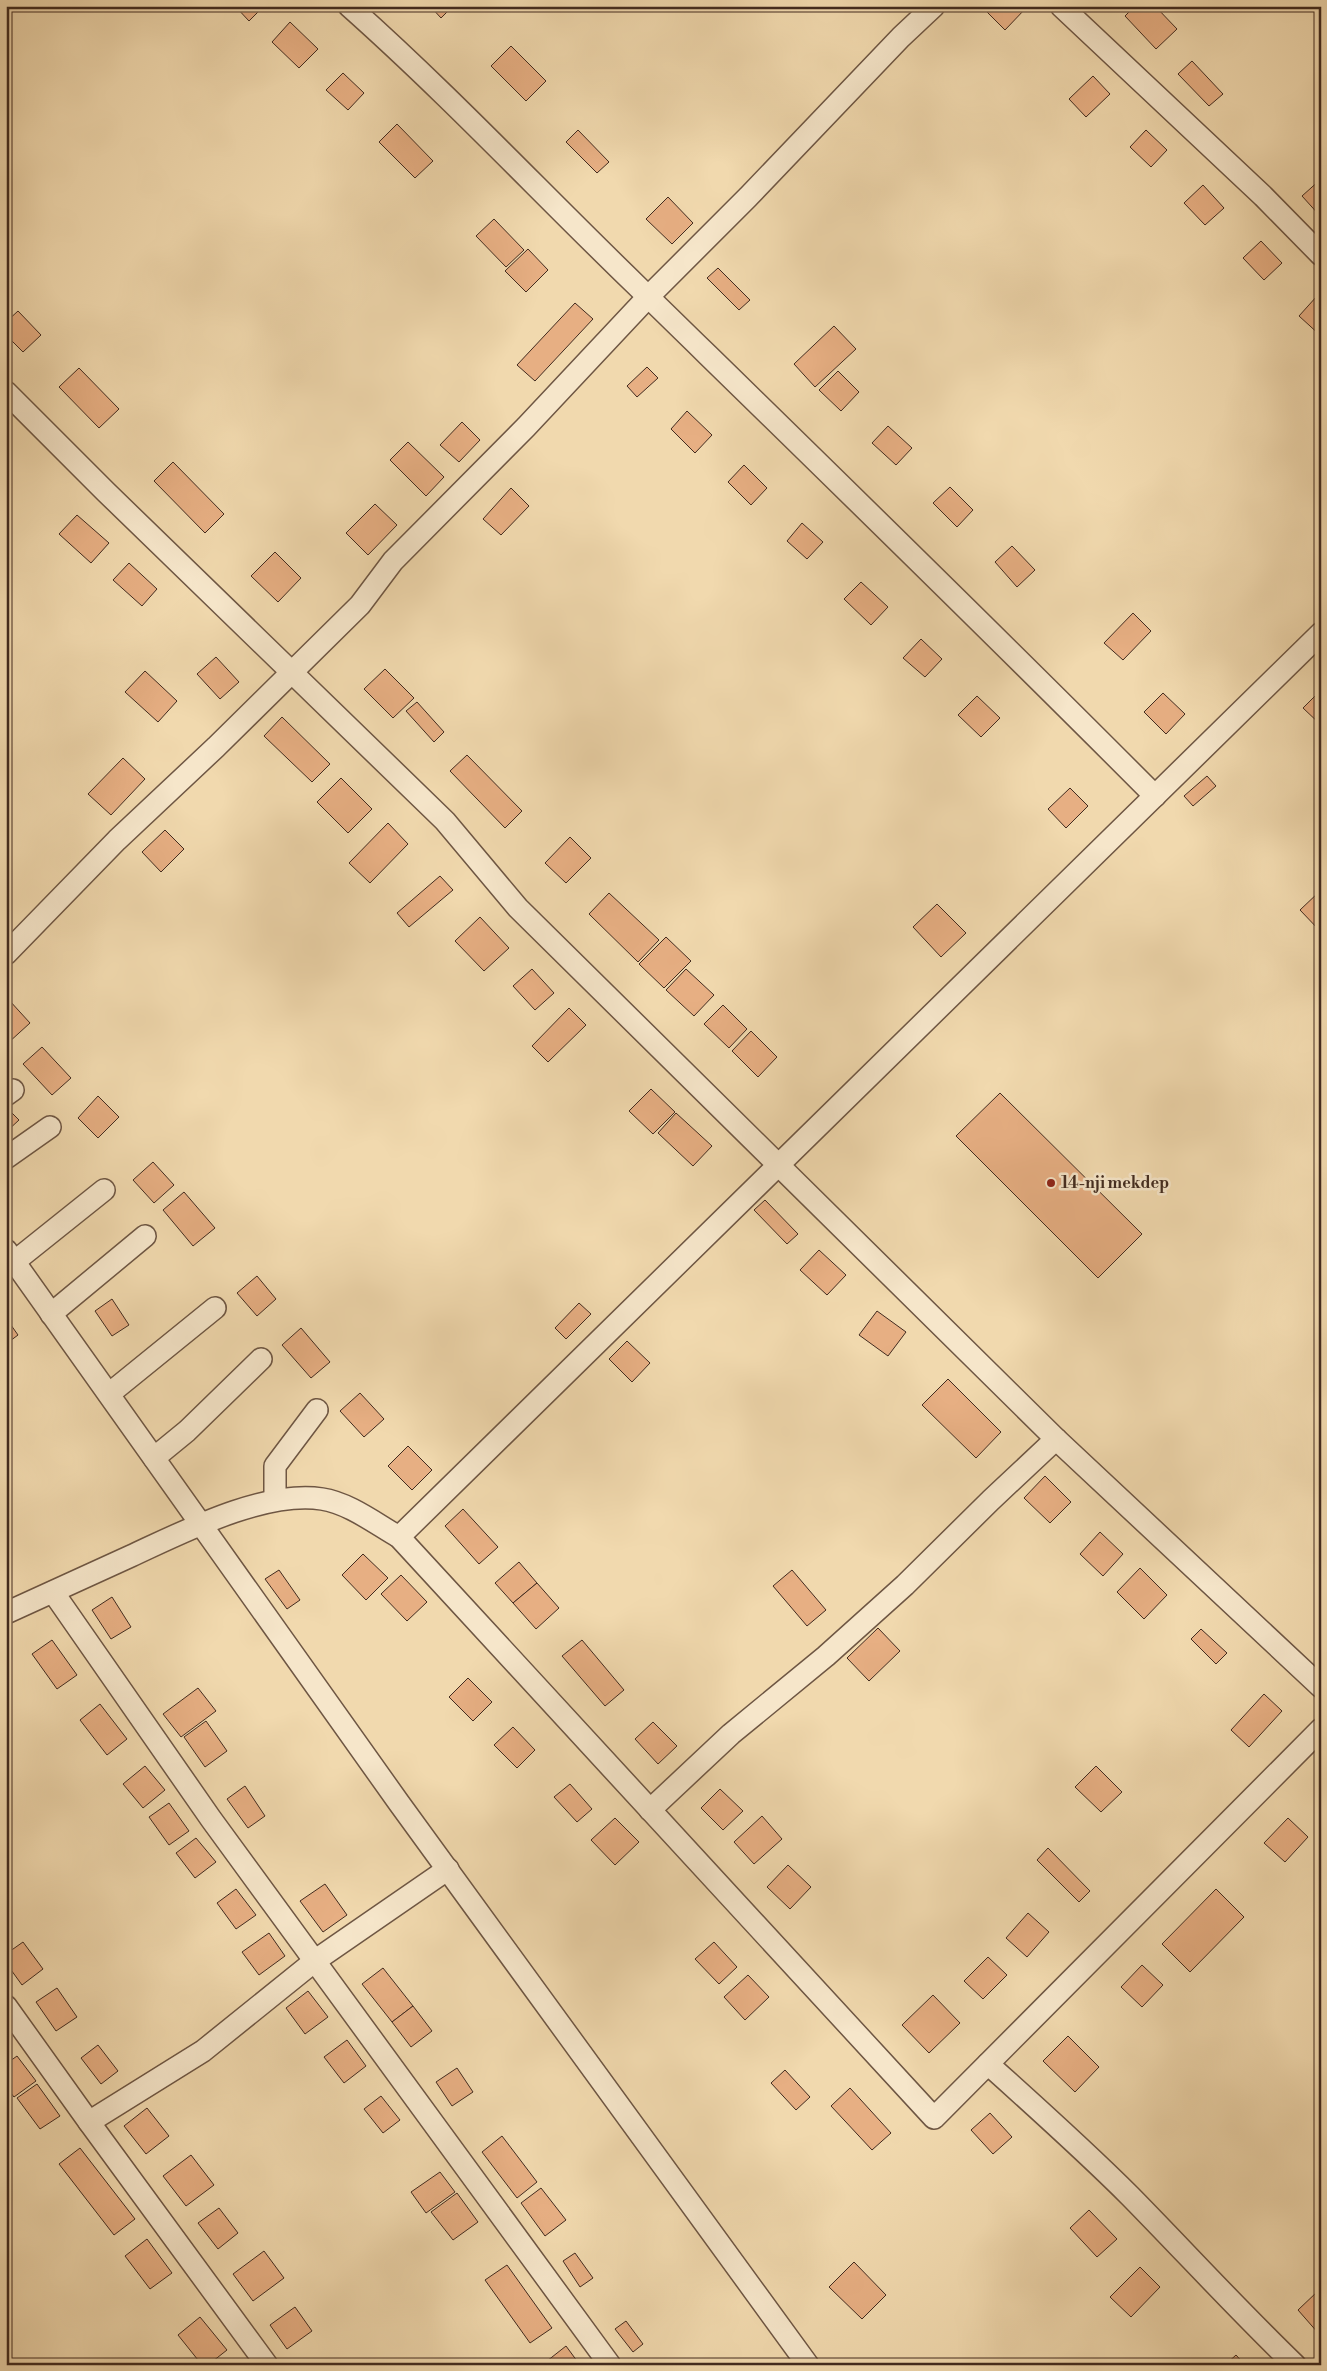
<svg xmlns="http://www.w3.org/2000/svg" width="1327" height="2371" font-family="'Libre Bodoni',serif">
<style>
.building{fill:#e7af83;stroke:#422b1f}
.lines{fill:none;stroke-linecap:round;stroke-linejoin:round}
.minor-casing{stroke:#6e5643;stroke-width:24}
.minor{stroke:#f6e6ca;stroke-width:21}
.poi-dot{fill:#8f2418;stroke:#f6e6ca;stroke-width:2}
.labels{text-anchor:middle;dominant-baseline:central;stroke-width:5;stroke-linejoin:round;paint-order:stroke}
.poi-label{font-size:16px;font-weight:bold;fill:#422b1f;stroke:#f6e6ca;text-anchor:start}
</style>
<rect width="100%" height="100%" fill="#f1d9ae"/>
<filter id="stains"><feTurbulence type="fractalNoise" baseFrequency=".004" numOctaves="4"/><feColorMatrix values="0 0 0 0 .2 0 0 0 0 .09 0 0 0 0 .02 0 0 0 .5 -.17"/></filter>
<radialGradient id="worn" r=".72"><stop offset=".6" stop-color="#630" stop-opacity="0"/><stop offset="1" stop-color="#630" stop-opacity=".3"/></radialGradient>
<!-- building -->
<g class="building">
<path d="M235,6H264L249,21Z"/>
<path d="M430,6H453L441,18Z"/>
<path d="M981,6H1024L1026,8L1005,30Z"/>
<path d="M1135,6H1155L1177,29L1156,49L1125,16Z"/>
<path d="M290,22L318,49L299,68L272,42Z"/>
<path d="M511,46L546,81L526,101L491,66Z"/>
<path d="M1192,61L1223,94L1209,106L1178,74Z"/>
<path d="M343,73L364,93L348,110L326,90Z"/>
<path d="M1093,76L1110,94L1086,117L1069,99Z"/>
<path d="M397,124L433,161L415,178L379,142Z"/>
<path d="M578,130L609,162L597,173L566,142Z"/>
<path d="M1146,130L1167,150L1151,167L1130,147Z"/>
<path d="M1321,179V217L1302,196Z"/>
<path d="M1203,185L1224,208L1205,225L1184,203Z"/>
<path d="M668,197L693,223L672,244L646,219Z"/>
<path d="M494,219L524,250L506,267L476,236Z"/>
<path d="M1261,241L1282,263L1264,280L1243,258Z"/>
<path d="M528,249L548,270L526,292L505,271Z"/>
<path d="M718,268L750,300L739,310L707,278Z"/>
<path d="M1317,296L1321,299V336L1299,316Z"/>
<path d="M575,303L593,319L535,381L517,365Z"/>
<path d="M18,311L41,335L23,352L6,335V322Z"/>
<path d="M834,326L856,349L815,387L794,364Z"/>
<path d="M647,367L658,378L637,397L627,386Z"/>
<path d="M79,368L119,409L99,428L59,387Z"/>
<path d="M838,371L859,392L841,411L819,390Z"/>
<path d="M687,411L712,435L695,453L671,429Z"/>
<path d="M462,422L480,440L459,462L440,445Z"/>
<path d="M888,426L912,448L896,465L872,443Z"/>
<path d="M408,442L444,477L426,496L390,460Z"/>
<path d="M173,462L224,514L205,533L154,481Z"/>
<path d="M744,465L767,488L751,505L728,482Z"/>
<path d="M950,487L973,510L957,527L933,503Z"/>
<path d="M511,488L529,506L501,535L483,519Z"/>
<path d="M375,504L397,525L368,555L346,533Z"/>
<path d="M77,515L109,543L91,563L59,534Z"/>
<path d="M802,523L823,542L807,559L787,541Z"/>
<path d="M1012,546L1035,570L1017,587L995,562Z"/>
<path d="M275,552L301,578L278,602L251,576Z"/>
<path d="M129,563L157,589L142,606L113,580Z"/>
<path d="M861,582L888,607L871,625L844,599Z"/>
<path d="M1133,613L1151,631L1123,660L1104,643Z"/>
<path d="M921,639L942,659L925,677L903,658Z"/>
<path d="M216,657L239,682L220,699L197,674Z"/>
<path d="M385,669L414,698L393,718L364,689Z"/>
<path d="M145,671L177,701L158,722L125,692Z"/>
<path d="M1321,690V725L1303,708Z"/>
<path d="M1163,693L1185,714L1166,734L1144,712Z"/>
<path d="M977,696L1000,718L981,737L958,715Z"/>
<path d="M417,702L444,732L434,742L406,711Z"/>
<path d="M282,717L330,764L312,782L264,736Z"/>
<path d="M467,755L522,811L505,828L450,771Z"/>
<path d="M123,758L145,779L111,815L88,794Z"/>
<path d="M1207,776L1216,786L1193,806L1184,796Z"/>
<path d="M341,778L372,809L348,833L317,802Z"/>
<path d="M1070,788L1088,806L1066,828L1048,809Z"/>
<path d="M388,823L408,844L370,883L349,863Z"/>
<path d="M165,830L184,849L161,872L142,852Z"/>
<path d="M570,837L591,858L566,883L545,863Z"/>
<path d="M440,876L453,890L409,927L397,913Z"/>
<path d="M1320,891L1321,892V932L1300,910Z"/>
<path d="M609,893L659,940L638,962L589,914Z"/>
<path d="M937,904L966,933L941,957L913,927Z"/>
<path d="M480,917L509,948L484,971L455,941Z"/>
<path d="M666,937L691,961L664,988L639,964Z"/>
<path d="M532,969L554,993L535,1010L513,986Z"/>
<path d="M686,969L714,995L694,1016L666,990Z"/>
<path d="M9,1000L30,1023L8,1043L6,1041V1002Z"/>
<path d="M723,1005L747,1029L729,1048L704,1024Z"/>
<path d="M569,1008L586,1025L548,1062L532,1046Z"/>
<path d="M751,1031L777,1057L758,1077L732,1051Z"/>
<path d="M42,1047L71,1078L52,1095L23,1064Z"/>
<path d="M651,1089L675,1112L653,1134L629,1111Z"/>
<path d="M1000,1093L1142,1234L1098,1278L956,1136Z"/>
<path d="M98,1096L119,1117L98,1138L78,1118Z"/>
<path d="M11,1112L19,1120L6,1132V1116Z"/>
<path d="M676,1113L712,1146L693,1166L658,1133Z"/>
<path d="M153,1162L174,1185L154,1203L133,1180Z"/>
<path d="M184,1192L215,1228L193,1246L163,1210Z"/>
<path d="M765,1200L798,1234L787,1244L754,1210Z"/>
<path d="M819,1250L846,1275L827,1295L800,1270Z"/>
<path d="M257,1276L276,1299L257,1316L237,1293Z"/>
<path d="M112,1299L129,1325L112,1336L95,1311Z"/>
<path d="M579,1303L591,1314L566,1339L555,1328Z"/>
<path d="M877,1311L906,1332L888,1356L859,1335Z"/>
<path d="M6,1318L18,1335L6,1344Z"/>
<path d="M301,1328L330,1362L311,1378L282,1345Z"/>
<path d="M627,1341L650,1363L632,1382L609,1359Z"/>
<path d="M948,1379L1001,1432L976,1458L922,1405Z"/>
<path d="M360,1393L384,1419L364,1437L340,1411Z"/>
<path d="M408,1446L432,1470L412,1490L388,1466Z"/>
<path d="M1045,1476L1071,1502L1050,1523L1024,1498Z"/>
<path d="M463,1509L498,1547L479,1564L445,1526Z"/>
<path d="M1100,1532L1123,1554L1103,1576L1080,1554Z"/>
<path d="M363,1554L388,1578L366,1600L342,1575Z"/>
<path d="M519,1562L537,1583L513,1603L495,1583Z"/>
<path d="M1140,1568L1167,1595L1144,1619L1117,1592Z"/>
<path d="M279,1570L300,1600L287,1609L265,1579Z"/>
<path d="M792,1570L826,1610L807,1626L773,1586Z"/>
<path d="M401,1575L427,1602L407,1621L381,1594Z"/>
<path d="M537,1583L559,1608L536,1629L513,1603Z"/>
<path d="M112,1597L131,1627L111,1639L92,1610Z"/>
<path d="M878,1628L900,1651L869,1681L847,1658Z"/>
<path d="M1201,1629L1227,1653L1216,1664L1191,1639Z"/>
<path d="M52,1640L77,1675L57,1689L32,1654Z"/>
<path d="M582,1640L624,1690L605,1706L562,1656Z"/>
<path d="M468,1678L492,1702L473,1721L449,1697Z"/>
<path d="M198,1688L216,1711L181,1737L163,1714Z"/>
<path d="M1264,1694L1282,1711L1249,1747L1231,1730Z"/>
<path d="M100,1704L127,1739L107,1755L80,1720Z"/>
<path d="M206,1721L227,1751L205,1767L184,1737Z"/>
<path d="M653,1722L677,1746L658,1764L635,1739Z"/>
<path d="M513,1727L535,1750L517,1768L494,1745Z"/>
<path d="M145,1766L165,1790L143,1808L123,1784Z"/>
<path d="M1096,1766L1122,1792L1101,1812L1075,1787Z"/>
<path d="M570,1784L592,1809L577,1822L554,1797Z"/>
<path d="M245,1786L265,1816L248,1828L227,1799Z"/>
<path d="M720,1789L743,1811L723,1830L701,1808Z"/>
<path d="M169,1803L189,1831L169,1845L149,1817Z"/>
<path d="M762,1816L782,1839L754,1864L734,1842Z"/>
<path d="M615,1818L639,1842L615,1865L591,1840Z"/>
<path d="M1288,1818L1308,1837L1285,1862L1264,1843Z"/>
<path d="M196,1838L216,1862L195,1878L176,1853Z"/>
<path d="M1048,1848L1090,1891L1079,1902L1037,1860Z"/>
<path d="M788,1865L811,1887L790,1909L767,1887Z"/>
<path d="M325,1884L347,1915L323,1932L300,1901Z"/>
<path d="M236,1889L256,1915L236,1929L217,1903Z"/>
<path d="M1216,1889L1244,1917L1190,1972L1162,1944Z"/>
<path d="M1028,1913L1049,1932L1027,1957L1006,1938Z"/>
<path d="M269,1933L285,1956L259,1975L242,1952Z"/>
<path d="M23,1942L43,1969L22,1985L6,1963V1954Z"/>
<path d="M714,1942L737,1967L719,1984L695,1959Z"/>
<path d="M988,1957L1007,1975L983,1999L964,1981Z"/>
<path d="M1142,1965L1163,1985L1142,2007L1121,1987Z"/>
<path d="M383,1968L413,2006L392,2022L362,1984Z"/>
<path d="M748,1975L769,1997L745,2020L724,1997Z"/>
<path d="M57,1988L77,2017L56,2031L36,2002Z"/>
<path d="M308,1991L328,2017L305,2034L286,2008Z"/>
<path d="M933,1995L960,2023L929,2053L902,2025Z"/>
<path d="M413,2006L432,2031L411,2047L392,2022Z"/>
<path d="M1068,2036L1099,2067L1075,2092L1043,2061Z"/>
<path d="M347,2040L366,2066L344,2083L324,2057Z"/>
<path d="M98,2045L118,2071L101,2084L81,2058Z"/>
<path d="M17,2056L36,2081L14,2097L6,2087V2064Z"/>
<path d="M457,2068L473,2092L452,2106L436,2082Z"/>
<path d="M785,2070L810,2097L796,2110L771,2083Z"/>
<path d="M37,2084L60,2116L40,2129L17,2098Z"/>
<path d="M850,2088L891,2133L872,2150L831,2106Z"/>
<path d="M381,2096L400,2120L383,2133L364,2109Z"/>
<path d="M147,2108L169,2136L146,2154L124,2126Z"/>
<path d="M990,2113L1012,2137L993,2154L971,2130Z"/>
<path d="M502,2136L537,2182L517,2198L482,2152Z"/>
<path d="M80,2148L135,2219L114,2235L59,2164Z"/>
<path d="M191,2155L214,2185L186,2206L163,2176Z"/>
<path d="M440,2172L455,2192L426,2213L411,2192Z"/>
<path d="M541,2188L566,2220L545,2236L521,2203Z"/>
<path d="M457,2193L478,2222L453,2240L431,2212Z"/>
<path d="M219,2208L238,2233L218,2249L198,2223Z"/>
<path d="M1089,2210L1117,2239L1097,2257L1070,2228Z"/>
<path d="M147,2239L172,2273L150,2289L125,2256Z"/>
<path d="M264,2251L284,2278L253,2301L233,2274Z"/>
<path d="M575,2253L593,2278L580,2287L563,2261Z"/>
<path d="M854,2262L886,2295L862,2319L829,2287Z"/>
<path d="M507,2265L552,2328L530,2343L485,2280Z"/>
<path d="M1140,2267L1160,2287L1131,2317L1110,2297Z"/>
<path d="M1318,2291L1321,2294L1319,2334L1298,2310Z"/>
<path d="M295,2307L312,2331L287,2349L270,2325Z"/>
<path d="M200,2317L227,2350L208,2365H202L178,2335Z"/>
<path d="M626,2321L643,2344L633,2352L615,2329Z"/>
<path d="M566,2346L580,2365H549L547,2361Z"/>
<path d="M1236,2355L1245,2365H1225Z"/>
</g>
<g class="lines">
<defs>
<g id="minor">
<path d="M349,6C448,94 539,191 634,283C808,453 983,623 1155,796"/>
<path d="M1061,6L1263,196L1321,255"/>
<path d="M6,392L106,492L445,821L518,908L1056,1439L1321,1687"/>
<path d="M6,954L117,840L216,747L360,605L393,561L526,427L648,297L748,197L901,37L934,6"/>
<path d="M6,1095L13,1090"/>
<path d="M6,1158L50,1127"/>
<path d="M6,1250L399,1803L808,2365"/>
<path d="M14,1262L104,1190"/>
<path d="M51,1314L145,1236"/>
<path d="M109,1394L215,1308"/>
<path d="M154,1458L187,1431L261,1359"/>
<path d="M275,1500V1466L317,1410"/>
<path d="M399,1537L1321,633"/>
<path d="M53,1592L211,1819L610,2365"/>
<path d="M6,1613C48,1594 89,1575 131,1556C183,1532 264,1490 322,1499C349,1503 376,1524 399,1537L934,2118L1321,1729"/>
<path d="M650,1810L731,1734L826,1656L905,1585L991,1500L1056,1439"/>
<path d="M6,2006L89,2122L267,2365"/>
<path d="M988,2064C1036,2107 1084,2150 1130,2196C1185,2252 1238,2310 1295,2365"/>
<path d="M89,2122L203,2051L316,1960L448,1869"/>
</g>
</defs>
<!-- minor casing -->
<use href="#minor" class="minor-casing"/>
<!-- minor -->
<use href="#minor" class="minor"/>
</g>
<!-- markers -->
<circle class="poi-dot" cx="1051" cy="1183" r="5"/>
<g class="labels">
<!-- poi labels -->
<g class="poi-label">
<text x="1061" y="1183">14-nji mekdep</text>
</g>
</g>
<!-- margin -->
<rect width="1327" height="2371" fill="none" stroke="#f1d9ae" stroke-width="25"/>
<rect x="8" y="8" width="1312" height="2356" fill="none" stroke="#422b1f" stroke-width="2.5"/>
<rect x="12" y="12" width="1302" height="2346" fill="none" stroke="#422b1f"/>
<rect width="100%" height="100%" filter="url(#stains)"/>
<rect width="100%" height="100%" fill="url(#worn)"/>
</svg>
